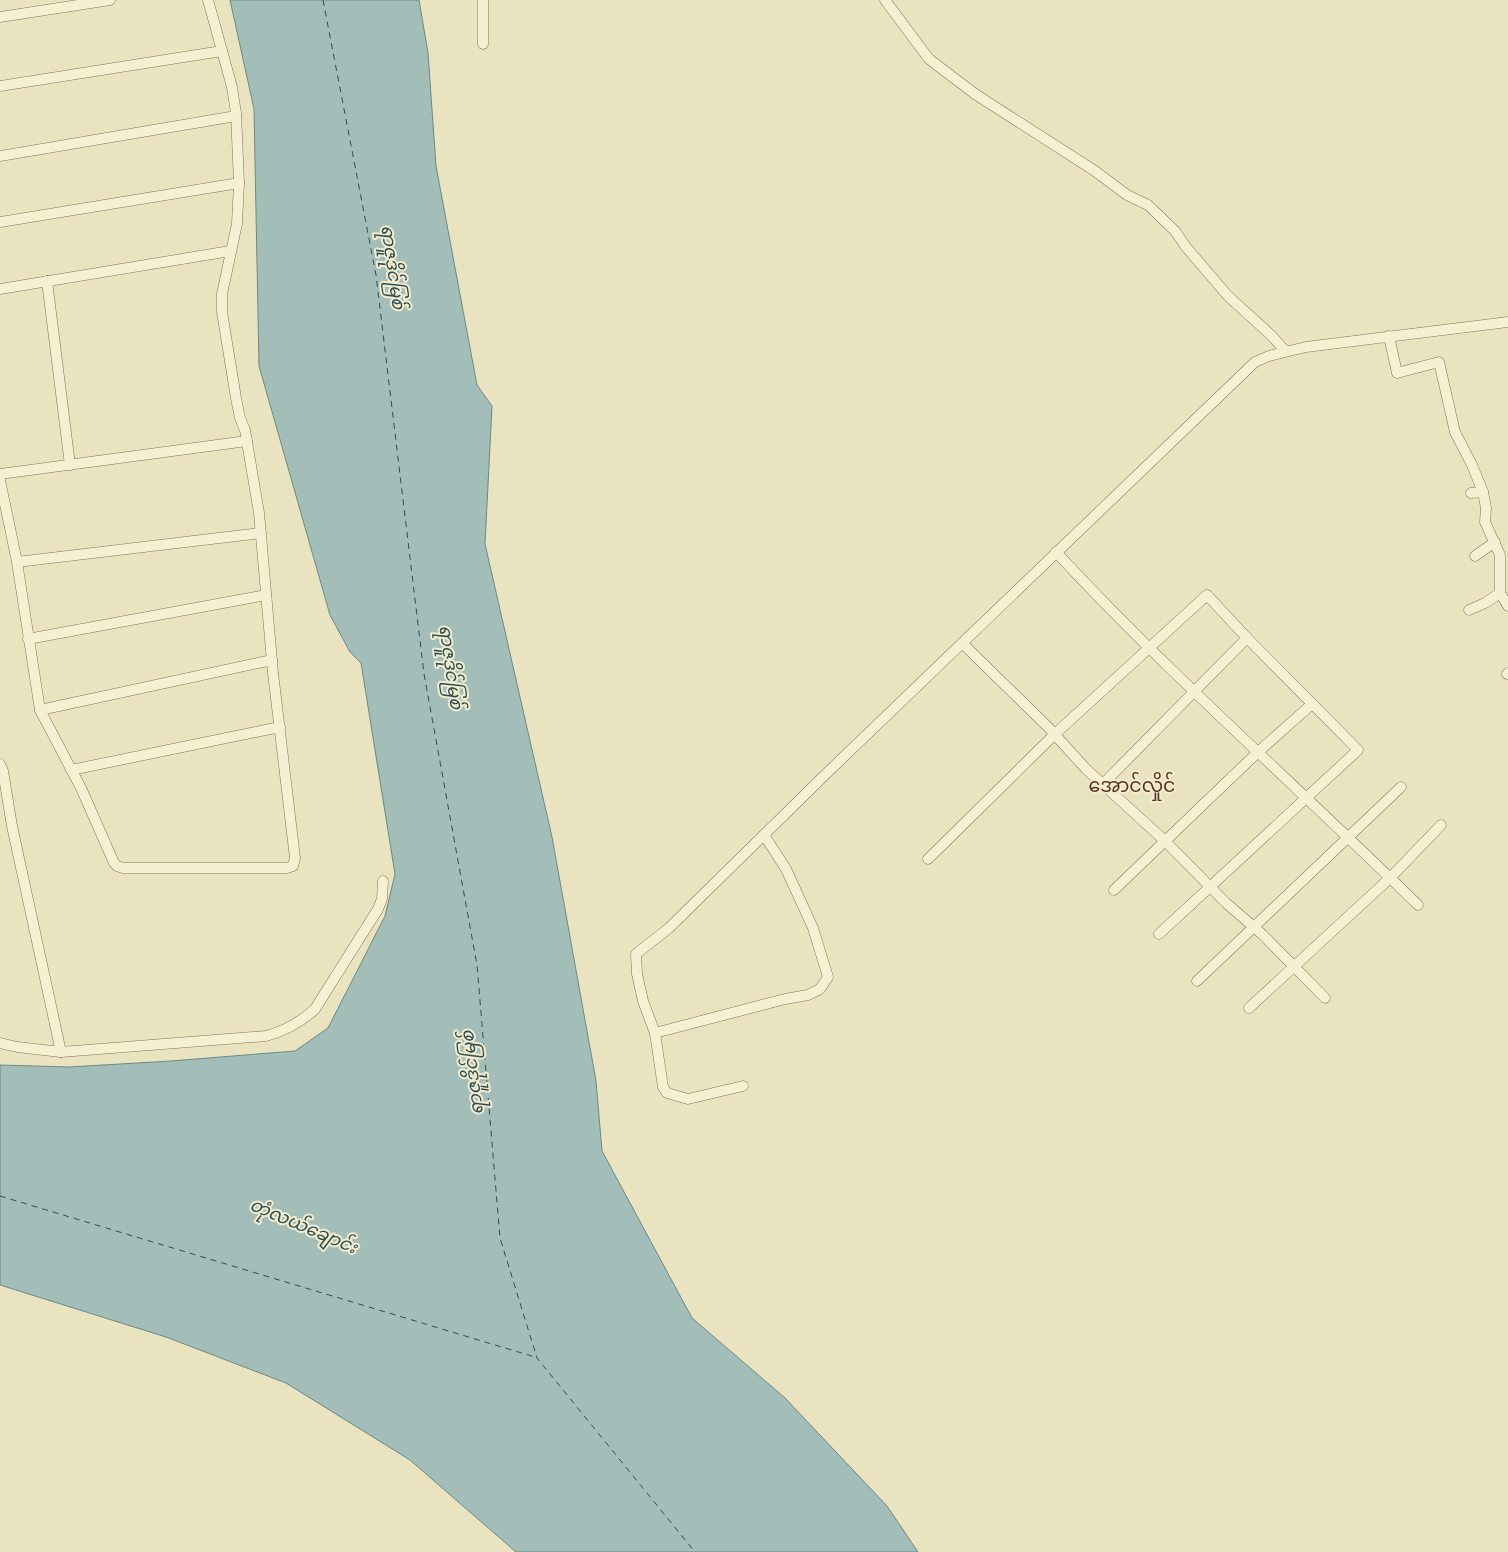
<svg xmlns="http://www.w3.org/2000/svg" width="1508" height="1552" font-family="'Playfair Display','Noto Sans Myanmar',serif">
<style>
.water{fill:#a3bdb8;stroke:#6b8a86}
.lines{fill:none;stroke-linecap:round;stroke-linejoin:round}
.ferry{stroke:#2d4f51;stroke-width:1;stroke-dasharray:6 5;stroke-linecap:butt}
.minor-casing{stroke:#827459;stroke-width:11}
.minor{stroke:#f6f0d3;stroke-width:10}
.labels{text-anchor:middle;dominant-baseline:central;stroke-width:4;stroke-linejoin:round;paint-order:stroke}
.water-label{font-size:18px;font-style:italic;fill:#2d4f51;stroke:#f2eccf}
.quarter-label{font-size:19px;fill:#5c331f;stroke:#f2eccf}
</style>
<rect width="100%" height="100%" fill="#eae3c0"/>
<!-- water -->
<path class="water" d="M230,0H419L428,53L436,166L477,385L492,406L485,544L552,837L596,1081L602,1151L692,1318L785,1398L887,1506L918,1552H516L410,1460L286,1383L166,1337L0,1285V1065L69,1067L171,1061L295,1051L328,1028L385,916L395,874L361,663L350,652L330,615L259,366L254,109Z"/>
<g class="lines">
<!-- ferry -->
<g class="ferry">
<path d="M323,0L376,275L424,674L477,965L500,1238L537,1358L695,1552"/>
<path d="M0,1196L535,1357"/>
</g>
<defs>
<g id="minor">
<path d="M885,0L929,59L975,94L1095,171L1127,195L1148,205L1175,231L1186,247L1228,296L1272,336L1285,351"/>
<path d="M0,17L110,0"/>
<path d="M483,44V0"/>
<path d="M0,86L222,51"/>
<path d="M0,156L236,116"/>
<path d="M0,222L239,183"/>
<path d="M47,281L70,465"/>
<path d="M0,289L230,251"/>
<path d="M1389,336L1397,373L1439,362L1455,432L1472,465L1483,492L1486,508L1485,522L1500,555V593L1508,606"/>
<path d="M0,474L247,441"/>
<path d="M0,480L17,562L40,710L81,788L114,863L117,866L123,868H287L293,866L295,858L273,673L259,513L245,430L240,418L236,398L222,312V294L237,224L239,183L236,113L232,87L208,0"/>
<path d="M1471,493L1483,492"/>
<path d="M1056,552C1171,676 1298,787 1418,905"/>
<path d="M1475,556L1495,542"/>
<path d="M17,562L261,533"/>
<path d="M1469,610L1485,603L1500,593"/>
<path d="M28,639L266,595"/>
<path d="M962,643L1048,727L1086,769L1165,841L1226,903L1262,934L1325,998"/>
<path d="M1507,674L1508,673"/>
<path d="M40,710L272,660"/>
<path d="M0,764L3,771L12,826L61,1052"/>
<path d="M71,770L280,727"/>
<path d="M1103,784L1247,638L1358,750L1159,934"/>
<path d="M928,859L1055,734L1207,595L1247,638"/>
<path d="M1114,890L1258,752L1312,704"/>
<path d="M1197,981L1401,787"/>
<path d="M1249,1008L1390,878L1441,825"/>
<path d="M655,1033L785,999L808,995L820,989L828,977L813,928L786,869L764,835"/>
<path d="M0,1043L17,1047L61,1052L266,1036C285,1031 301,1022 315,1009L378,909L382,899L383,881"/>
<path d="M743,1086L688,1099L667,1093L663,1087L655,1033L643,1001L637,974L636,954L669,928L831,769L1255,362L1269,356L1306,347L1508,322"/>
</g>
</defs>
<!-- minor casing -->
<use href="#minor" class="minor-casing"/>
<!-- minor -->
<use href="#minor" class="minor"/>
</g>
<g class="labels">
<!-- water labels -->
<g class="water-label">
<text transform="translate(394 267) rotate(82)">ရာဇူဒိုင်မြစ်</text>
<text transform="translate(452 667) rotate(82)">ရာဇူဒိုင်မြစ်</text>
<text transform="translate(471 1073) rotate(-97)">ရာဇူဒိုင်မြစ်</text>
<text transform="translate(304 1225) rotate(23)">တုံလယ်ချောင်း</text>
</g>
<!-- quarter labels -->
<g class="quarter-label">
<text x="1132" y="784">အောင်လှိုင်</text>
</g>
</g>
</svg>
